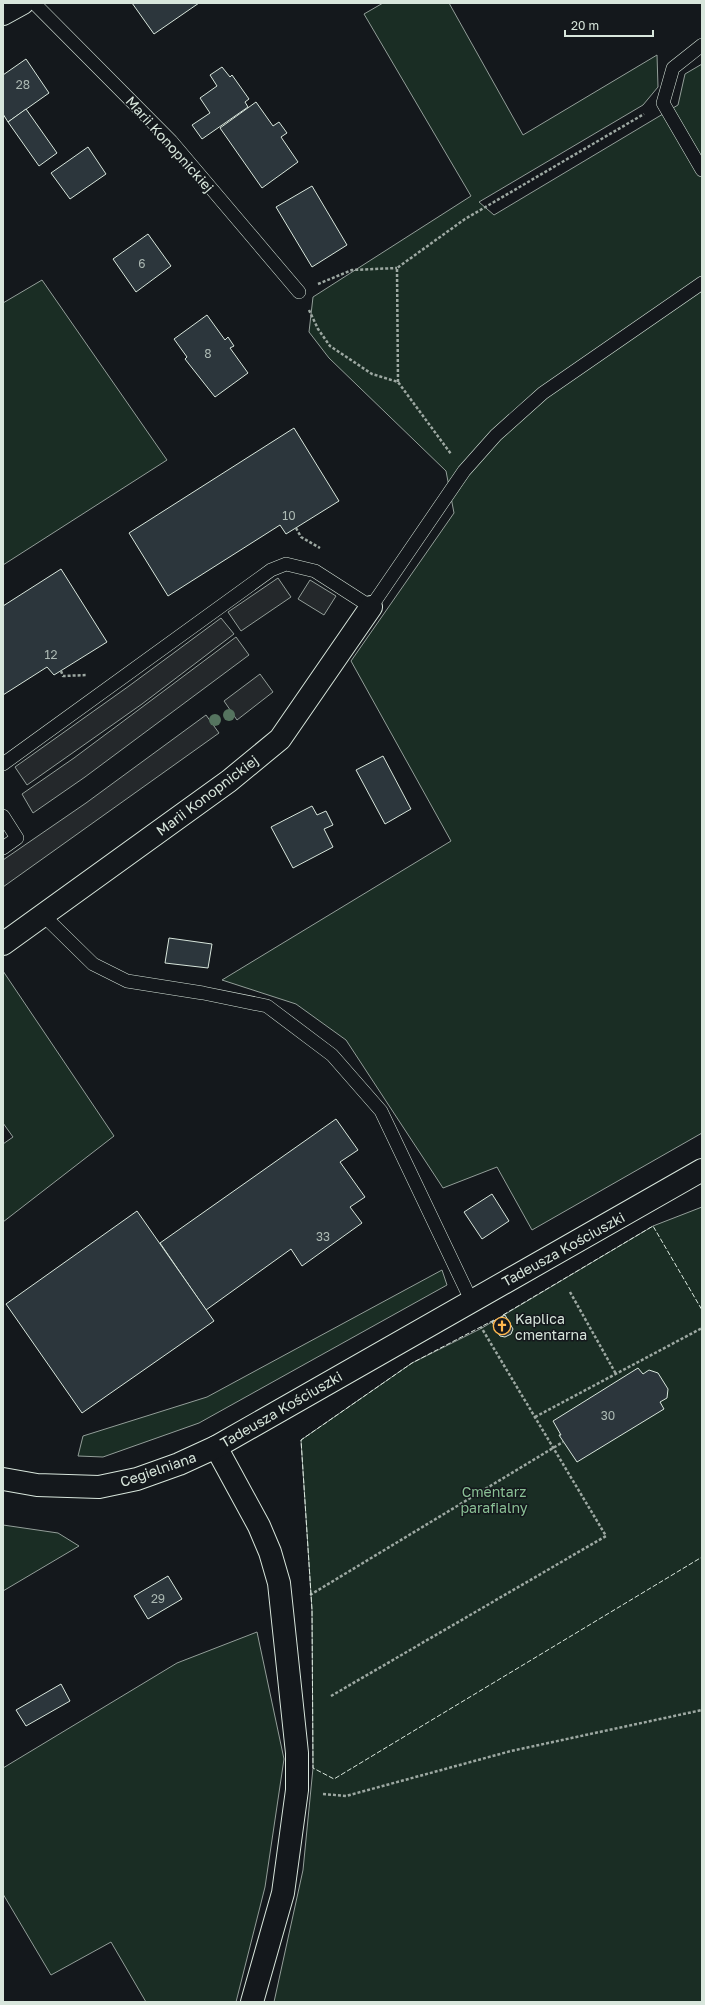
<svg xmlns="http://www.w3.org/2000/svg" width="705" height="2005" font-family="'Golos Text',sans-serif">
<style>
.green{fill:#1a2d24;stroke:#939e99}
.parking{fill:#24282b;stroke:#939e99}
.building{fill:#2c363c;stroke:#d8e6dc}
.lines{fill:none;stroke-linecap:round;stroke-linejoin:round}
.service-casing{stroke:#d8e6dc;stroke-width:14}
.minor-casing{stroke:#d8e6dc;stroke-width:24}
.tertiary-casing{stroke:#d8e6dc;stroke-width:24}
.path{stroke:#9da8a2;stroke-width:2.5;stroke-dasharray:3 2;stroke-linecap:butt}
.service{stroke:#14181c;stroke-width:13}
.minor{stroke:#14181c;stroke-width:22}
.tertiary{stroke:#14181c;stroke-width:22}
.fence{stroke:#d8e6dc;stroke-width:1;stroke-dasharray:5 2;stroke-linecap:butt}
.tree{fill:#55745f}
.labels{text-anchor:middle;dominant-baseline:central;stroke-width:3;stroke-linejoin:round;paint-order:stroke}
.number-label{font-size:12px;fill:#adbab4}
.street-label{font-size:14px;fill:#d8e6dc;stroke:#14181c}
.poi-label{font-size:14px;fill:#d8e6dc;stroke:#14181c;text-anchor:start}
.park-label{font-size:14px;fill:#8ac095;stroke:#14181c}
</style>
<rect width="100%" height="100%" fill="#14181c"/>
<!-- green -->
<g class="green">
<path d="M383,3H449L523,135L657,55L658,87L643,105L479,202L494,215L678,105L685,74L702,64V1133L532,1230L497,1167L443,1188L346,1040L296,1004L222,980L451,841L351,661L454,513L446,471L329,358L309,332L313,297L471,196L364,14Z"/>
<path d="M42,280L167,460L3,565V303Z"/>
<path d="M3,971L114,1136L3,1222V1144L13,1137L3,1123Z"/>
<path d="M702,1207V2002H274L303,1870L313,1768L312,1610L301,1440L412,1363L482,1328L653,1226Z"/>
<path d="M442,1270L447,1285L199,1423L103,1457L78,1456L83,1436L207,1397Z"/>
<path d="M3,1525L58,1533L79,1546L3,1591Z"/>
<path d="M257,1632L284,1759L265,1887L236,2002H146L111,1942L51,1975L3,1894V1768L177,1663Z"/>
</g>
<!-- parking -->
<g class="parking">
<path d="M278,578L291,597L241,631L228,612Z"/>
<path d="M310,580L336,596L324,615L298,599Z"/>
<path d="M221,618L234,634L142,704L27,785L15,767L129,686Z"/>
<path d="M236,637L249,655L85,777L33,813L22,794L74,758Z"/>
<path d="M260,674L273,692L237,720L224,701Z"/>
<path d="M206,715L219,733L3,887V860L86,803Z"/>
</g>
<!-- building -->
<g class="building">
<path d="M132,3H199L154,34Z"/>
<path d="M26,59L49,93L8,122L3,114V75Z"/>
<path d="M222,67L230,77L232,75L249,99L245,102L248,107L202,139L192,125L210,113L200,98L217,86L210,75Z"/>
<path d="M256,102L273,126L279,122L287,133L281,137L298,162L262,188L220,128Z"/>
<path d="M26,109L57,153L39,166L8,122Z"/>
<path d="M88,147L106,174L70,199L51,173Z"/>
<path d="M312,186L347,245L312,267L276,207Z"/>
<path d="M148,234L171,266L136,292L113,259Z"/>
<path d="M207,315L225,340L228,337L234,346L230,348L248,373L215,397L185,359L187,357L174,339Z"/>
<path d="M294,428L339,501L286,534L280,525L168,596L129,533Z"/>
<path d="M61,569L107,642L54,675L47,667L3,695V606Z"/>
<path d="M383,756L411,809L385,824L356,770Z"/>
<path d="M312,806L317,815L326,811L333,825L324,829L333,847L293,868L271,827Z"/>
<path d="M169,938L212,944L208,968L165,963Z"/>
<path d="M336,1119L358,1150L340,1162L365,1197L350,1207L362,1223L302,1266L291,1249L206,1310L160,1243Z"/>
<path d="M492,1194L509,1221L482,1239L464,1212Z"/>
<path d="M137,1211L214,1321L82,1413L6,1304Z"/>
<path d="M505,1315L513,1329L511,1334L505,1337L500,1336L492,1322Z"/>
<path d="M638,1368L643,1374L649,1370L658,1373L668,1389L667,1398L660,1402L664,1409L577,1462L559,1435H561L553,1421Z"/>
<path d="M168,1576L182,1599L148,1619L134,1596Z"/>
<path d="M61,1684L70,1701L26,1726L16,1710Z"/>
</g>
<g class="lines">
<defs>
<g id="service">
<path d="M34,3L171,141L299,292"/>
<path d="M702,45L673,68L663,103L702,170"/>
<path d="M3,764L271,570L286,564L315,571L371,607L464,471L496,435L543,393L702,283"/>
<path d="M3,816L17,838L3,848"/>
<path d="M43,915L93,964L127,981L203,993L267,1006L332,1055L381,1111L471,1300"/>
</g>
<g id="minor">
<path d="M3,944L229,781L280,739L371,607"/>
<path d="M216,1447L259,1526L270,1552L279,1583L297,1753V1790L283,1893L252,2002"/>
<path d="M3,1479L37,1485L99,1487L137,1479L179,1464L216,1447L702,1170"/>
</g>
<path id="tertiary" d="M3,14L23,3"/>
</defs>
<!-- service casing -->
<use href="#service" class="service-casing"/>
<!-- minor casing -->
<use href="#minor" class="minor-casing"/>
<!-- tertiary casing -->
<use href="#tertiary" class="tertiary-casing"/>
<!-- path -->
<g class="path">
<path d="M318,284L352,270L397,268"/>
<path d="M309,310L318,329L330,346L372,374L398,382L451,454"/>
<path d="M398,382L397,268L465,219L644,114"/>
<path d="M296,528L301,537L320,548"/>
<path d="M61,671L63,676L87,675"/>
<path d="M570,1292L616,1374"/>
<path d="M535,1417L702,1328"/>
<path d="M310,1595L563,1442"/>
<path d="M331,1696L606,1536L481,1327"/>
<path d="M323,1794L346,1796L511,1751L702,1710"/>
</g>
<!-- service -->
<use href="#service" class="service"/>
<!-- minor -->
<use href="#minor" class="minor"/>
<!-- tertiary -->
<use href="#tertiary" class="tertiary"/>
<!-- fence -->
<g class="fence">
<path d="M503,1315L653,1226L702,1310"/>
<path d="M494,1320L412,1363L301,1440L312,1610L313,1768L334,1779L702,1557"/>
</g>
</g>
<!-- trees -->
<g class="tree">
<circle cx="229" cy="715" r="6"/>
<circle cx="215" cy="720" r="6"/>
</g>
<!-- icons -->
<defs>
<symbol id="church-ring" viewBox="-11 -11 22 22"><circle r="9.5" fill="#14181c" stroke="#ffb74d" stroke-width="1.5"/><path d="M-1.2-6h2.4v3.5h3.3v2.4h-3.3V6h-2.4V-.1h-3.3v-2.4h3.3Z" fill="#ffb74d"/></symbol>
</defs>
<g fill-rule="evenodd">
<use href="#church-ring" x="492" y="1316" width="20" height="20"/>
</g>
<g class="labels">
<!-- number labels -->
<g class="number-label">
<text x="23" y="84">28</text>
<text x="142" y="263">6</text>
<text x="208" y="353">8</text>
<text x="289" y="515">10</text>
<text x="51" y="654">12</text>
<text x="323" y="1236">33</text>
<text x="608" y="1415">30</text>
<text x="158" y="1598">29</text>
</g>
<!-- street labels -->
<g class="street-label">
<text transform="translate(170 144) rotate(48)">Marii Konopnickiej</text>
<text transform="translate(207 795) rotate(-37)">Marii Konopnickiej</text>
<text transform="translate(563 1249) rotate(-29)">Tadeusza Kościuszki</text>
<text transform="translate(281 1409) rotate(-30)">Tadeusza Kościuszki</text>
<text transform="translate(158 1469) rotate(-19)">Cegielniana</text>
</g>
<!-- poi labels -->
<g class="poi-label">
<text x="515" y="1318">Kaplica<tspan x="515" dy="16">cmentarna</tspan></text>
</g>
<!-- park labels -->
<g class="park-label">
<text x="494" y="1491">Cmentarz<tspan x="494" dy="16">parafialny</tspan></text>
</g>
</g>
<!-- border -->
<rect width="705" height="2005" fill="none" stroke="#d8e6dc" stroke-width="8"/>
<!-- scale -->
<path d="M565 30v6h88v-6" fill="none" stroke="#d8e6dc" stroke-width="2"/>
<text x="571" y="30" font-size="12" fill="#d8e6dc" stroke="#14181c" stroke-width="3" paint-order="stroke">20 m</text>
</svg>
